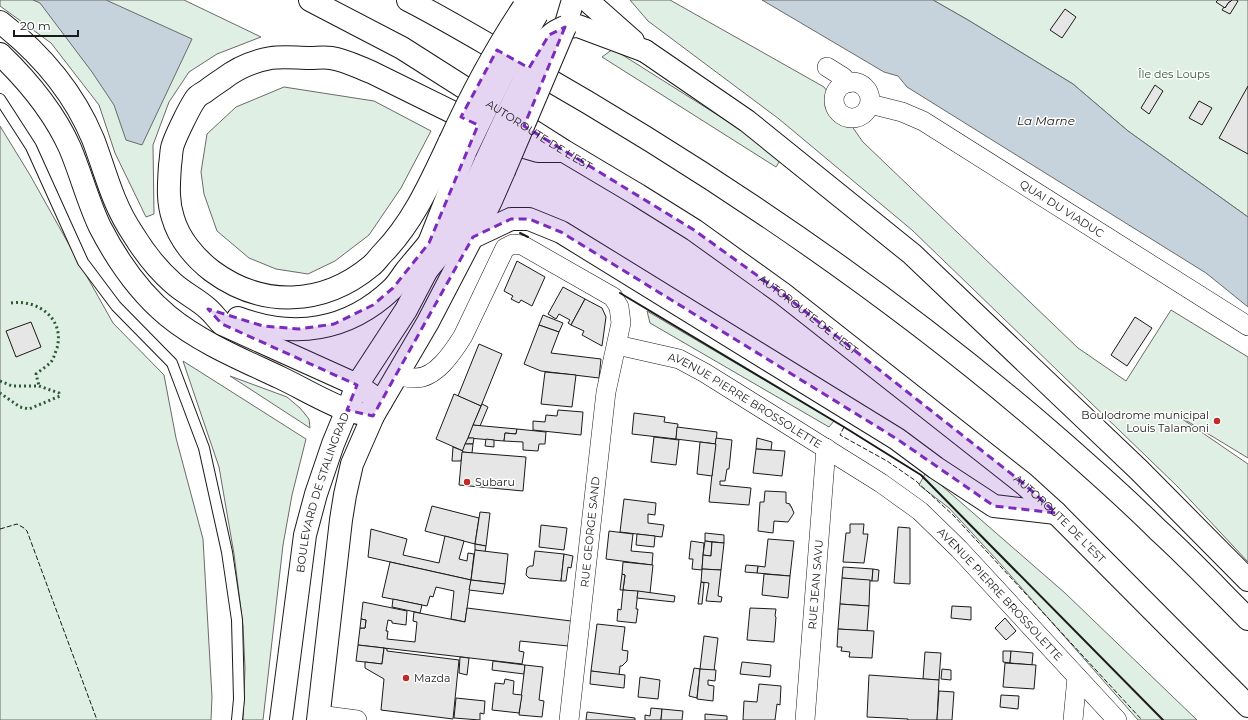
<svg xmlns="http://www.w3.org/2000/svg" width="1248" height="720" font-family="Montserrat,sans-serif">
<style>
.green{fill:#e0efe3;stroke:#6a6a6a}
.water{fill:#c6d2dc;stroke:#6a6a6a}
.building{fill:#e6e6e6;stroke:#1a1a1a}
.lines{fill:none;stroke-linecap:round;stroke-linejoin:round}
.lane-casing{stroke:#1a1a1a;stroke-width:12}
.street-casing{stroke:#1a1a1a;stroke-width:20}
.secondary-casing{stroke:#1a1a1a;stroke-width:24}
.primary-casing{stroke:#1a1a1a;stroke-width:24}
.highway-casing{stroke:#1a1a1a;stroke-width:24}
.lane{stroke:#fff;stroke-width:10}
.street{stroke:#fff;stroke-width:19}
.secondary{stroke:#fff;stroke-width:22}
.primary{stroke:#fff;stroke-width:22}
.highway{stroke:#fff;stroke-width:22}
.primary-bridge-casing{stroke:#1a1a1a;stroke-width:24;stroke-linecap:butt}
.highway-bridge-casing{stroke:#1a1a1a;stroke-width:24;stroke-linecap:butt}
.primary-bridge{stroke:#fff;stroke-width:22}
.highway-bridge{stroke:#fff;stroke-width:22}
.hedge{stroke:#2b5a34;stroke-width:3;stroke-dasharray:2 3;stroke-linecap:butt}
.fence{stroke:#1a1a1a;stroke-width:1;stroke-dasharray:5 2;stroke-linecap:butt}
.wall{stroke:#1a1a1a;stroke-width:2}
.marked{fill:#7b2cbf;fill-opacity:0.2;stroke:#7b2cbf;stroke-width:3;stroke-dasharray:8 5;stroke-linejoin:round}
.poi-dot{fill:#c62828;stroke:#fff;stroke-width:1.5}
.labels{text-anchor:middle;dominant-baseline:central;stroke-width:3;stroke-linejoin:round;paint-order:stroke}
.park-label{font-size:11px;fill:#2b5a34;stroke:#fff}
.street-label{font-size:11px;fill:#1a1a1a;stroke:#fff}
.poi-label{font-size:11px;fill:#1a1a1a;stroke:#fff;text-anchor:start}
.water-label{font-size:12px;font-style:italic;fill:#1a1a1a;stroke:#fff}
</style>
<rect width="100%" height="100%" fill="#fff"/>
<!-- green -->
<g class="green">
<path d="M0,0H184L261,37L217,54L189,72L169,102L153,145L154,214L146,217L115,153L99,105L51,43L0,6Z"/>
<path d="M630,0H670L824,87L863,142L1078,348L1126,381L1171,310L1248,357V458L1172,412L1248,464V562L1178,487L912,230L779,119L648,21Z"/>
<path d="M933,0H1248V217L1128,131L1073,84L968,20Z"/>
<path d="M613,49L751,136L781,159L776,167L602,57Z"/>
<path d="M284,87L374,101L431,131L401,188L369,235L335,261L308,274L276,269L249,258L217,231L204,194L201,172L207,134L236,107Z"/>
<path d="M0,126L30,175L113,323L164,375L176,438L203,539L212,697L211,720H0Z"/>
<path d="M647,311L834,421L829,427L650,323Z"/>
<path d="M183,361L306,439L292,495L283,545L263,720H243L245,668L243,626L234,554L219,467Z"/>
<path d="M230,376L287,397L300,408L309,419L310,428Z"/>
<path d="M926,472L1065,593L1197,720H1138L996,559L949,508L919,485Z"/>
</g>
<!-- water -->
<g class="water">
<path d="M33,0H106L192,39L142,145L126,140L114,105L92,72L40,3Z"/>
<path d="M762,0H933L968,20L1073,84L1128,131L1248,217V307L1206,273L907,87L898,76L884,72Z"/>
</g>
<!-- building -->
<g class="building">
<path d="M1218,0H1232L1230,2H1229L1225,8L1216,2Z"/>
<path d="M1232,0H1236L1238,1L1230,14L1222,10L1224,7L1225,8L1229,2H1230Z"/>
<path d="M1065,9L1076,17L1062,38L1050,30Z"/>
<path d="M1155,85L1163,91L1149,114L1141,108Z"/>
<path d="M1248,86V154L1219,138Z"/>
<path d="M1199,101L1212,108L1202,125L1189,118Z"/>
<path d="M517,261L545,277L532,306L521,300L519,303L511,299L513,296L504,291Z"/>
<path d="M563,287L585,299L571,325L568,323L570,320L559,314L556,319L548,314Z"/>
<path d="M585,299L602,308L606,317L602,346L582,335L584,331L571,325Z"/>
<path d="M543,315L563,323L559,332L539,325Z"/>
<path d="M1135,317L1152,328L1127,366L1111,355Z"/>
<path d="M31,322L41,347L16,357L6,331Z"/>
<path d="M539,325L559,332L551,353L601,359L599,378L541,371L524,364Z"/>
<path d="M479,344L502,354L481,406L458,396Z"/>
<path d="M545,372L576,375L572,407L541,404Z"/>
<path d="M454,394L481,406L463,451L436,439Z"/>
<path d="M482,404L488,407L480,426L473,425Z"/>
<path d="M558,410L583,412L581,435L533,430V421L545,422L546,415L557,416Z"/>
<path d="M634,413L665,417L664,422L678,424L676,439L632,434Z"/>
<path d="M473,425L517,429L516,434L505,433L504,441L468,438Z"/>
<path d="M677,427L717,432L716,444L676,439Z"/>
<path d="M517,429L546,432L545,444H539L538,451L523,450V442L504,441L505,433L516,434Z"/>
<path d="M654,437L679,440L676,465L651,462Z"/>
<path d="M468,438H474L473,444H465Z"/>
<path d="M716,438L732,440L729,469H727L725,481H720V485L751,488L749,505L709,502Z"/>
<path d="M757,438L772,442L771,450L756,449Z"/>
<path d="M486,439L494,440V447L485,446Z"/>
<path d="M700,442L716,444L712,476L697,474Z"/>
<path d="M465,444H473L472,453L462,452Z"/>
<path d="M453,447L463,451L461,461H452Z"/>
<path d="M756,449L785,451L782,476L753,473Z"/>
<path d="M462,452L526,457L523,491L459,485Z"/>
<path d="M765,491L786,492V503L790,504V506H791L794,513L788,522L774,521L773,533L758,531L760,502H764Z"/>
<path d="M624,499L656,503L655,515L648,514V523L664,525L662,537L620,532Z"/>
<path d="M432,506L479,518L475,544L425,531Z"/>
<path d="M480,512L490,513L486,546L475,544Z"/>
<path d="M850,524H864L863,534H868L864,563L843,562L846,533H850Z"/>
<path d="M541,525L567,528L564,550L539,547Z"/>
<path d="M898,527L910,528V584L894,583Z"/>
<path d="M371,529L407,539L403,555L439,563L445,536L464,541L459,559L467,561L468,553L474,554L471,580L368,557Z"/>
<path d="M609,531L633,534L631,551L653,553L652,565L606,559Z"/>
<path d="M705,533L724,535V543L705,541Z"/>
<path d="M637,534L655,536L654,547L636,545Z"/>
<path d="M768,539L794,541L790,576L757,573L758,566L765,567Z"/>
<path d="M691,541L704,543L702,570L692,569L693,559H689Z"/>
<path d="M705,541L712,542L711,556L703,555Z"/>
<path d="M712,542L724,543L721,570L702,569L703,555L711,556Z"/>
<path d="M475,544L486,546L485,552L475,550Z"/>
<path d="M475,550L508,554L505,584L471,580Z"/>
<path d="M535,551L564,554L561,581L529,578L526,575L527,568L530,566H533Z"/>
<path d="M564,554L573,556L571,568L568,567L566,581H561Z"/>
<path d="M390,562L471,580L465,622L451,619L454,591L436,587L433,597L430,596L427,606L382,597Z"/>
<path d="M623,562L653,565L650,593L623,590L625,575L622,574Z"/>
<path d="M746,565L758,566L757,573L745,572Z"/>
<path d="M843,567L873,569L872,581L842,578Z"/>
<path d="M702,569L721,570L718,596L722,597L721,602L706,601L709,583L701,582Z"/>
<path d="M873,569L879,570L878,581H872Z"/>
<path d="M622,574L625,575L623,590H620Z"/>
<path d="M764,574L790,576L788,598L762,595Z"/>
<path d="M842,578L870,580L869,606L840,604Z"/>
<path d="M471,580L505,584L503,594L469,590Z"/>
<path d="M701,582L704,583L702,604H698Z"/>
<path d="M623,590L638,591L636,609H638L636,623L617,621L618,609L621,610Z"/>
<path d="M638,591L675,596L674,602L637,598Z"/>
<path d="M393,599L422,605L420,613L392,607Z"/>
<path d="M363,602L407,611L406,625L392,623V621L388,620L386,631H388L387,639L415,642L417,622L413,621L414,612L465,622L467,608L571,621L568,646L520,641L519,651L524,652L522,664L358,645L360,628H365L366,620L361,619Z"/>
<path d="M840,604L869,606L867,631L838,629Z"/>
<path d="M952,606L971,607V620L951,618Z"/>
<path d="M750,608L776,609L775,616L776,617L774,642L747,640Z"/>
<path d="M1005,618L1016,631L1006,640L995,628Z"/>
<path d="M361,619L366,620L365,628H360Z"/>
<path d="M597,624L625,627L622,650L628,651L627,661L622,666H620L619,675L591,671Z"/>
<path d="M838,629L874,631L872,658L849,657L850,652L841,651L842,647H837Z"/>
<path d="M704,636L718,638L714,671L700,669Z"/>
<path d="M358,645L384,648L382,664L356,661Z"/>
<path d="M384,648L387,649V651L459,660L453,719L381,710L384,679L365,668V662L382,664Z"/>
<path d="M1003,651H1011L1010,663L1003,662Z"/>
<path d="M1011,651L1033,653L1032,665L1010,663Z"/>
<path d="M925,652L941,653L939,680L923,679Z"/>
<path d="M460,657L469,658L467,675L459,673Z"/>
<path d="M493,661L525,665L524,674L492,670Z"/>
<path d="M742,662L771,665L770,677L740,674Z"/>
<path d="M1005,663L1036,665L1034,689L1003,687Z"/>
<path d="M525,665L543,667L539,700L544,701L542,717L519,715Z"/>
<path d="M694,668L700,669L697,698L689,696Z"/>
<path d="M700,669L716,670L715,681L708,680V685L714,686L713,701L697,699Z"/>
<path d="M942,669L951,670V680L941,679Z"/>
<path d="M591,671L625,675L624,688L590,684Z"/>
<path d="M869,675L939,680L937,720H908V719L867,717Z"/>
<path d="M640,677L660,680L658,699L638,697Z"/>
<path d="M505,679L514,681L513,694L522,695L519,713L492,710L495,683L504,684Z"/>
<path d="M759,684L781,686L780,705L777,704L775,720H743L744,701L757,702Z"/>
<path d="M939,691L954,692L952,720H937Z"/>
<path d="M1001,695L1019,696L1018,709L1000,707Z"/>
<path d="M456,698L485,701L484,714L480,713V720L454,718Z"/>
<path d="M651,708L662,709L661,720H645V715L650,716Z"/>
<path d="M662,709L683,711L682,720H661Z"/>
<path d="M587,712L635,718V720H586Z"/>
<path d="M705,714L727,716V720H705Z"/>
</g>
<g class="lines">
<defs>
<path id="lane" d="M0,99L31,147L83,262L116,306L172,363L204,448L227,552L237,620L239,699L237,720"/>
<g id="street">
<path d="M827,67L843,77L848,83"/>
<circle cx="852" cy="100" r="18"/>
<path id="s1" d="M870,104L902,112L923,121L1248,326"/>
<path id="s2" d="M617,345L679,359L705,373L881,483L920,511L959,549L1117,720"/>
<path d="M398,375C402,376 408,378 413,378C435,380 453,352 463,336L505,248L513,244L522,245L613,297L619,307L621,323L606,392L569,720"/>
<path d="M319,715L357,720"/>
<path id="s3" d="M805,720L826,448"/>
<path d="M1073,720L1077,677"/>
</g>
<g id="secondary">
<path id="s4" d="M281,720L305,535L316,494L333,444L347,410"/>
<path d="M318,720L341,520L345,495L352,464L373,416"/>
</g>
<g id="primary">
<path d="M573,0L565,27L578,26L645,51"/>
<path d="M588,0L590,3L633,41"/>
<path d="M0,22C40,53 73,91 93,139C106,173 112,203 133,234C144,252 157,269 173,283C184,293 197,299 207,308C213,313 217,319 222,324L357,385L381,402"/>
<path d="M0,54C29,82 54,112 70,148C81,174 88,202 100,227C117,260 139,292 168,316C201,343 243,360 281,378C302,388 325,402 347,410C355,413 365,414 373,416L428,322L490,203L504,171"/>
<path d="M427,270L441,253L449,240L486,161"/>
<path d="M238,318C294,339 348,331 392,289C397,284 401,278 405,272C413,262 421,253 429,243"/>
<path d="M352,398L357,385L406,310L427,270L429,243L466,150"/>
</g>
<g id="highway">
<path id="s5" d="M310,0L402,48L564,151L638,195L694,230L783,294L1023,483L1056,513L1248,706"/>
<path d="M408,0C449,21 488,45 527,67C716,175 897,298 1061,441C1094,470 1127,499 1158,530C1189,558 1218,589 1248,619"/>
<path d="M645,51L747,121L912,254L1139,470L1248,580"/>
<path d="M450,141C431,181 414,221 383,253C379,257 376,262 371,266C323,306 262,308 212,271C195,258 179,239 173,218C167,200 169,183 170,165C171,160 171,153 172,148C174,139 191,104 197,97C199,95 203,93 206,91C211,87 217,83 223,79C237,68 254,61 271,58C284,56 297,58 310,58C317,58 324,57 331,58C345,60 358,67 371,72L521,146L538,151H563"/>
<path d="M473,237L511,219H529L561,232L897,439L936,468L994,506L1056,513"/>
</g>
</defs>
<!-- lane casing -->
<use href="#lane" class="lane-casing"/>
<!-- street casing -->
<use href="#street" class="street-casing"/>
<!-- secondary casing -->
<use href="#secondary" class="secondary-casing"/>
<!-- primary casing -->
<use href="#primary" class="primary-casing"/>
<!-- highway casing -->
<use href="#highway" class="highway-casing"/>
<!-- lane -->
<use href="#lane" class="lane"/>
<!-- street -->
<use href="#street" class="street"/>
<!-- secondary -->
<use href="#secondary" class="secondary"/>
<!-- primary -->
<use href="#primary" class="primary"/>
<!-- highway -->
<use href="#highway" class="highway"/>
<defs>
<g id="primary-bridge">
<path d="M466,150L504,71L537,14"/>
<path d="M486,161L537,51C545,39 552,32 565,27"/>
<path d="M504,171L565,27"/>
</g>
<path id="highway-bridge" d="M450,141C471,95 495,50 523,8"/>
</defs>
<!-- primary-bridge casing -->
<use href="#primary-bridge" class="primary-bridge-casing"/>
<!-- highway-bridge casing -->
<use href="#highway-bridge" class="highway-bridge-casing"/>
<!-- primary-bridge -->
<use href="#primary-bridge" class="primary-bridge"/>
<!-- highway-bridge -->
<use href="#highway-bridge" class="highway-bridge"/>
<!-- hedge -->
<g class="hedge">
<path d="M11,303C38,299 65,319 57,348C55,353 54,358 51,362C47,366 41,370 36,374L39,386"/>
<path d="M0,381L12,386H39L59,393L60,396L29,409L20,407L0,393"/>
</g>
<!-- fence -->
<g class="fence">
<path d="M844,427L840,435L887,461L916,481L954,516L1142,720"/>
<path d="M0,529L17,524L24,528L27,531L97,720"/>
</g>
<!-- wall -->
<g class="wall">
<path d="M520,233L528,237"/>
<path d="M620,293L844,427L921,475L1163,720"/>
</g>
</g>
<!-- marked area -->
<path class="marked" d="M565,27L524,126L694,230L783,294L1023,483L1056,513L994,506L897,439L561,232L529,219H511L473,237L373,416L347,410L357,385L222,324L208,309L263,326L299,329L334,324L373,305L393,288L429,243L478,125L461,117L497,50L529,68L549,35Z"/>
<!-- markers -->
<g class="poi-dot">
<circle cx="1217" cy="421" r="4"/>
<circle cx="467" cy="482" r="4"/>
<circle cx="406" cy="678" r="4"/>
</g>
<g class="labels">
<!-- park labels -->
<g class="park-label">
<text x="1174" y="74">Île des Loups</text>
</g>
<!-- street labels -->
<g class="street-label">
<text stroke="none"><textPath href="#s5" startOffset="266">AUTOROUTE DE L’EST</textPath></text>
<text stroke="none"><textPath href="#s1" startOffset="220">QUAI DU VIADUC</textPath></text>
<text stroke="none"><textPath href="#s5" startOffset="590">AUTOROUTE DE L’EST</textPath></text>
<text stroke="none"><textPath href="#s2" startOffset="141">AVENUE PIERRE BROSSOLETTE</textPath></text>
<text stroke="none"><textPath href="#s4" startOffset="232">BOULEVARD DE STALINGRAD</textPath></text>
<text stroke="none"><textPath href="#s5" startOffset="914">AUTOROUTE DE L’EST</textPath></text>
<text transform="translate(590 532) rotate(-84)">RUE GEORGE SAND</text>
<text stroke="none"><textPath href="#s3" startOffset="136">RUE JEAN SAVU</textPath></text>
<text stroke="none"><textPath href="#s2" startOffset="464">AVENUE PIERRE BROSSOLETTE</textPath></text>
</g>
<!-- poi labels -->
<g class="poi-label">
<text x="1209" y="415" text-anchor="end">Boulodrome municipal<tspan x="1209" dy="13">Louis Talamoni</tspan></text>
<text x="475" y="482">Subaru</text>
<text x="414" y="678">Mazda</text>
</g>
<!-- water labels -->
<g class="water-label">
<text x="1046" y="120">La Marne</text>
</g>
</g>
<!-- scale -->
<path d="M14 30v6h64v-6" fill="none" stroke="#1a1a1a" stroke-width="2"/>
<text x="20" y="30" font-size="12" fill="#1a1a1a" stroke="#ffffff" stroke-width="3" paint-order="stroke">20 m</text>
</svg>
